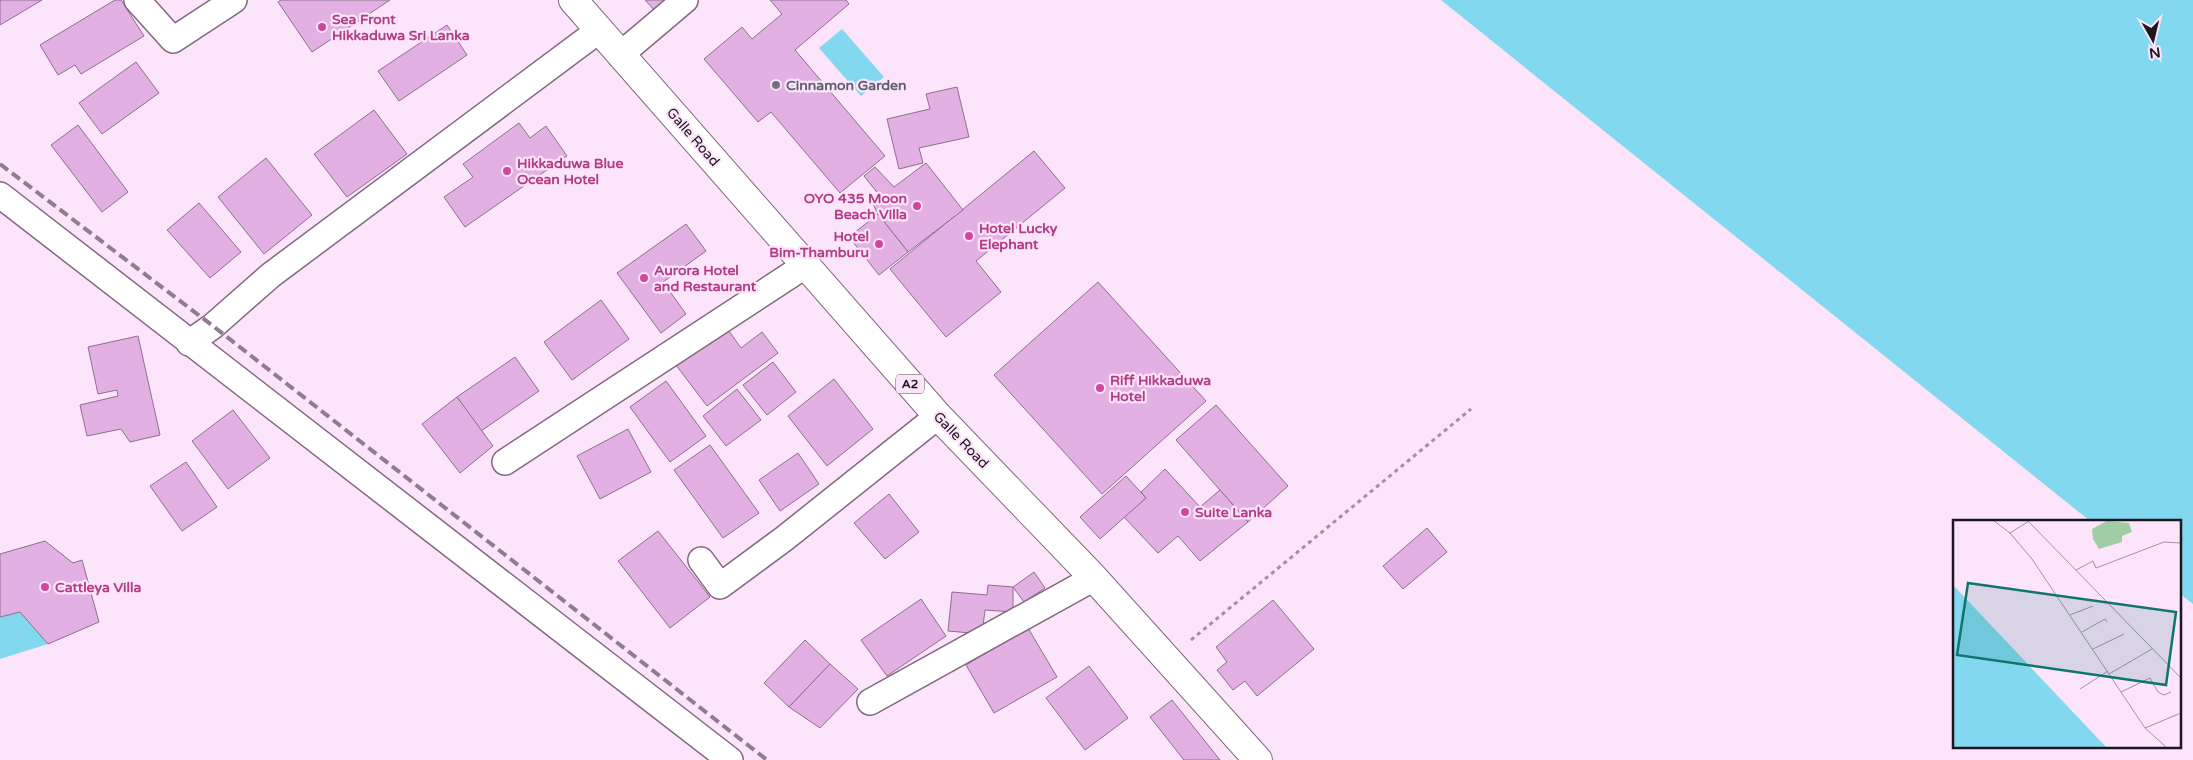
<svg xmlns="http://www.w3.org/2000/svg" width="2193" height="760" font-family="'Varela Round',sans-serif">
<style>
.water{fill:#81d8ef}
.building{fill:#e3b0e3;stroke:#8b718b}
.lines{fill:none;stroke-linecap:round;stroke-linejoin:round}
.street-casing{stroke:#826882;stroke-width:28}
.highway-casing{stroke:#826882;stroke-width:30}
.path{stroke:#a28fa1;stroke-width:3;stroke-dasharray:4 4;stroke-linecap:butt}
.street{stroke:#fff;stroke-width:25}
.highway{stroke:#fff;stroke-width:28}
.rail{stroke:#8e7d8e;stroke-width:4;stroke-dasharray:10 5;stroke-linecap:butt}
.hotel-dot{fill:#d1479c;stroke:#fce4fb;stroke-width:2}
.worship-dot{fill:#6b7280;stroke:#fce4fb;stroke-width:2}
.labels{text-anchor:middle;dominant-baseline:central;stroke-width:4.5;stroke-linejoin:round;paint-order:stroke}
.shield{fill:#fce4fb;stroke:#615361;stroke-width:1}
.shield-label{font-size:12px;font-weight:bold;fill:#1f151f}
.hotel-label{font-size:14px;font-weight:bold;fill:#b23c85;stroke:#fce4fb;text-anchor:start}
.worship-label{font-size:14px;font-weight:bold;fill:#5b616d;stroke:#fce4fb;text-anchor:start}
.street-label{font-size:14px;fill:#1f151f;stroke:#fce4fb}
.inset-road{fill:none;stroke:#a491a3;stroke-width:1}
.view{fill:#0f766e;fill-opacity:0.15;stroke:#0f766e;stroke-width:2.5}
.inset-edge{fill:none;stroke:#1f151f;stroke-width:2.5}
</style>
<rect width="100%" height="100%" fill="#fce4fb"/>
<!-- water -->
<g class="water">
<path d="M1441,0H2193V604L2179,593V521H2090Z"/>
<path d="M842,29L884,77L861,96L819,48Z"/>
<path d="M20,612L48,644L0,659V617Z"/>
</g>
<!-- building -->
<g class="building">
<path d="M0,0H42L0,25Z"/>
<path d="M115,0H121L144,36L81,74L75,65L58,75L40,45Z"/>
<path d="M281,0H390L312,52L278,2Z"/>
<path d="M645,0H667L655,11Z"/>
<path d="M770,0H846L849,4L795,50L885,156L840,193L771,112L758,122L704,59L742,27L752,39L782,14Z"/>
<path d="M447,25L467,55L399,101L378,71Z"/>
<path d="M136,62L159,93L102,134L79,103Z"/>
<path d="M957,87L969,137L919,148L923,163L899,169L887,119L930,109L926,94Z"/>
<path d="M374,110L407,154L347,197L314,154Z"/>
<path d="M519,123L530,138L546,126L567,156L465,227L444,197L473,177L463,164Z"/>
<path d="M78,125L128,192L102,212L51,145Z"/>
<path d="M1034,151L1065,188L976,261L1001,292L946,337L890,269Z"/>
<path d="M266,158L312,215L264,254L218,197Z"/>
<path d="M926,163L963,210L908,252L878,214L872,202L880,196L864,176L875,167L894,187Z"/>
<path d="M199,203L241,252L210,278L167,230Z"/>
<path d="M878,214L908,252L879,275L849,237Z"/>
<path d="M686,224L706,251L663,282L686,314L661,333L617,273Z"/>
<path d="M1098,282L1206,401L1102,494L994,375Z"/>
<path d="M601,300L629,339L572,380L544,342Z"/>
<path d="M726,327L741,348L762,332L778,353L707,406L676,365Z"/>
<path d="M138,336L160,435L130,442L121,429L87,436L80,405L118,396L117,390L98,394L88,347Z"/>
<path d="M515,357L539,391L481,431L457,397Z"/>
<path d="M773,362L796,392L767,415L743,385Z"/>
<path d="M834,379L873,429L827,466L788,416Z"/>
<path d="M666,381L706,436L670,462L630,407Z"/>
<path d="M737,389L761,420L726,446L703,416Z"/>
<path d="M457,397L493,446L460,473L422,424Z"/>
<path d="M1216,405L1288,486L1248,522L1176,440Z"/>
<path d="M233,410L270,458L228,489L192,441Z"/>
<path d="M628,429L651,472L600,499L577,456Z"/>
<path d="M710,445L759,513L723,538L674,470Z"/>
<path d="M798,453L819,484L780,511L759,480Z"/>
<path d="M186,462L217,507L182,531L150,486Z"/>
<path d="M1165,469L1200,507L1220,490L1248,522L1200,561L1178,536L1158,553L1124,517L1146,498L1141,492Z"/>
<path d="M1126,476L1146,498L1100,539L1080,517Z"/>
<path d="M889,494L919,532L885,559L854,523Z"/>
<path d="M1427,528L1447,552L1403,589L1383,566Z"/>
<path d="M658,531L710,597L670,628L618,561Z"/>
<path d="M45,541L73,563L82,560L99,622L48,644L20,612L0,617V554Z"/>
<path d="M1034,572L1045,588L1024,602L1013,587Z"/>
<path d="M988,585L1013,587V612L985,610L982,634L948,631L952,592L987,595Z"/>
<path d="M921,599L946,636L887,676L861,640Z"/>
<path d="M1273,600L1314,649L1257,696L1245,681L1233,690L1217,670L1227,662L1216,647Z"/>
<path d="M1028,628L1057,677L994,713L966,665Z"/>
<path d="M805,640L830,664L789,707L764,683Z"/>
<path d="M830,664L858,689L820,728L789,707Z"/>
<path d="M1089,666L1128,718L1085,750L1046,698Z"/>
<path d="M1172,700L1220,760H1184L1150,717Z"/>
</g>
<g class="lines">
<defs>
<g id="street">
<path d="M137,0L173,40L234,0"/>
<path d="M620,55L685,0"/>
<path d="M0,195L730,760"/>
<path d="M189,343L213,326L271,275L598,31"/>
<path d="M505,462L806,265"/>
<path d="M701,560L720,586L785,538L938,416"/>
<path d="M870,702L1094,578"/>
</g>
<path id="highway" d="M573,0L938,416L1094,578L1258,760"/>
</defs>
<!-- street casing -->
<use href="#street" class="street-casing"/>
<!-- highway casing -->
<use href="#highway" class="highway-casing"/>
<!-- path -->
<path class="path" d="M1191,640L1471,409"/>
<!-- street -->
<use href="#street" class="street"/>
<!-- highway -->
<use href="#highway" class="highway"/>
<!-- rail -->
<path class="rail" d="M0,164L213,326L767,760"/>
</g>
<!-- markers -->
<g class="hotel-dot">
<circle cx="322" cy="27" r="5"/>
<circle cx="507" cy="171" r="5"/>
<circle cx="917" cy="206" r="5"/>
<circle cx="969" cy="236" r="5"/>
<circle cx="879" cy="244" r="5"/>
<circle cx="644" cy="278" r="5"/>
<circle cx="1100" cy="388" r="5"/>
<circle cx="1185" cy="512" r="5"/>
<circle cx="45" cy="587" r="5"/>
</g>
<circle class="worship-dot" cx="776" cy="85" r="5"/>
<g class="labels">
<!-- shield labels -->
<rect class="shield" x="896" y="374.5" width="28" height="19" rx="4"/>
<g class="shield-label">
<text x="910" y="384">A2</text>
</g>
<!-- hotel labels -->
<g class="hotel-label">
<text x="332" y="19">Sea Front<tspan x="332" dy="16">Hikkaduwa Sri Lanka</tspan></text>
<text x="517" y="163">Hikkaduwa Blue<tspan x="517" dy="16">Ocean Hotel</tspan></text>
<text x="907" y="198" text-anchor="end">OYO 435 Moon<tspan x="907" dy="16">Beach Villa</tspan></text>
<text x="979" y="228">Hotel Lucky<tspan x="979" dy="16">Elephant</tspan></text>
<text x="869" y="236" text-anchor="end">Hotel<tspan x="869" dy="16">Bim-Thamburu</tspan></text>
<text x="654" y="270">Aurora Hotel<tspan x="654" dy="16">and Restaurant</tspan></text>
<text x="1110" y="380">Riff Hikkaduwa<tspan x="1110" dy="16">Hotel</tspan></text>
<text x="1195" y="512">Suite Lanka</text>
<text x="55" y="587">Cattleya Villa</text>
</g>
<!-- worship labels -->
<g class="worship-label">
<text x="786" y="85">Cinnamon Garden</text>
</g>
<!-- street labels -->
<g class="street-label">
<text transform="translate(693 137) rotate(49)">Galle Road</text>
<text transform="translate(961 440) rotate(46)">Galle Road</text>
</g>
</g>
<!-- overview -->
<g transform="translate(1953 520)">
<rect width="228" height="228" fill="#fce4fb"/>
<path d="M154,1L176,3L179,12L169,16V22L146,29L140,19L139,9Z" fill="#a0cca6"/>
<path d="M0,65L153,227H0Z" fill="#81d8ef"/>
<path class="inset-road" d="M41,1L57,13L79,39L192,208L213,227M75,1L228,158M57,13L76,1M123,50L140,41L143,48L211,22L228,23M117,95L140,86M129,112L152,99L154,102M140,129L171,114M156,154L199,129M127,169L155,151M168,172L197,158L205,172L211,175L218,172M192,208L228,193"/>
<path class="view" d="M15,63L223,92L213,165L4,135Z"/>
<rect width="228" height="228" class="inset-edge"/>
</g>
<!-- north arrow -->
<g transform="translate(2153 40) rotate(172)" stroke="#fce4fb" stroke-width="4" paint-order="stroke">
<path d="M0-4L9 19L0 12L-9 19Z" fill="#1f151f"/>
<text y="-8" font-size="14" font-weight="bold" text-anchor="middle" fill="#1f151f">N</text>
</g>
</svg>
